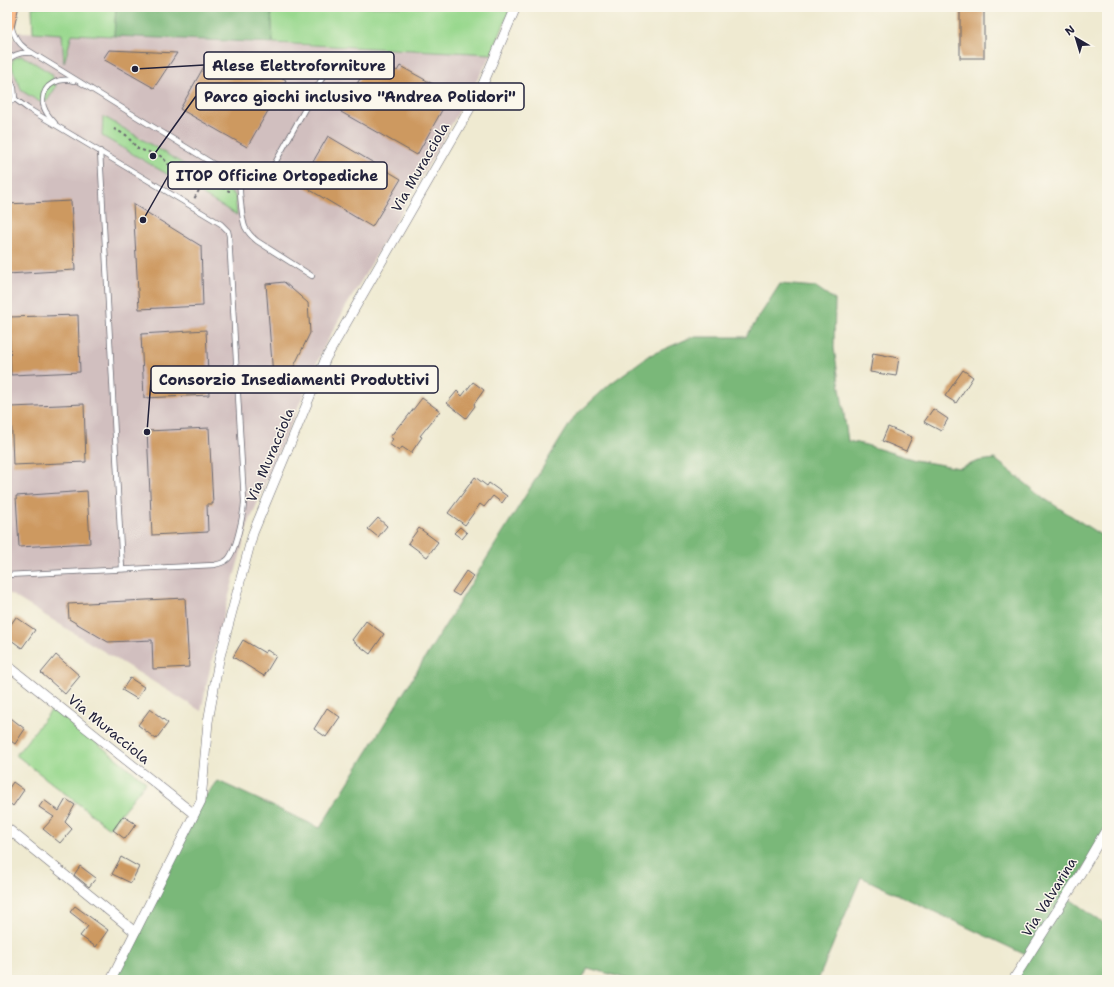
<svg xmlns="http://www.w3.org/2000/svg" width="1114" height="987" font-family="'Shantell Sans',sans-serif">
<style>
.industrial{fill:#d1bfbf}
.green{fill:#99d88e;stroke:#5e7d64}
.forest{fill:#7ab879;stroke:#4e6d5a}
.building{fill:#cd9960}
.lines{fill:none;stroke-linecap:round;stroke-linejoin:round}
.service-casing{stroke:#6a6870;stroke-width:6}
.minor-casing{stroke:#6a6870;stroke-width:10}
.primary-casing{stroke:#6a6870;stroke-width:16}
.path{stroke:#6a6870;stroke-width:2;stroke-dasharray:3 3;stroke-linecap:butt}
.service{stroke:#fff;stroke-width:4.5}
.minor{stroke:#fff;stroke-width:9}
.primary{stroke:#fabc8b;stroke-width:14}
.labels{text-anchor:middle;dominant-baseline:central;stroke-width:3;stroke-linejoin:round;paint-order:stroke}
.street-label{font-size:14px;fill:#22223b;stroke:#fbf7ec}
.leader{fill:none;stroke:#22223b;stroke-width:1.5}
.callout-dot{fill:#22223b;stroke:#fbf7ec;stroke-width:1.5}
.callout{fill:#fbf7ec;stroke:#22223b;stroke-width:1.5}
.callout-label{font-size:15px;text-anchor:middle;font-weight:bold;fill:#22223b}
</style>
<rect width="100%" height="100%" fill="#fbf7ec"/>
<filter id="ink" filterUnits="userSpaceOnUse"><feTurbulence type="fractalNoise" baseFrequency=".025" numOctaves="2"/><feDisplacementMap in="SourceGraphic" scale="8" xChannelSelector="R" yChannelSelector="G"/><feConvolveMatrix kernelMatrix="1 2 1 2 8 2 1 2 1" color-interpolation-filters="sRGB"/></filter>
<filter id="wash" filterUnits="userSpaceOnUse"><feTurbulence type="fractalNoise" baseFrequency=".012" numOctaves="4" result="noise"/><feDisplacementMap in="SourceGraphic" scale="16" xChannelSelector="R" yChannelSelector="G"/><feGaussianBlur stdDeviation="0.9" result="paint"/><feColorMatrix in="noise" values="0 0 0 0 0 0 0 0 0 0 0 0 0 0 0 0 0 1.4 0 .05"/><feComposite in="paint" operator="in"/></filter>
<g filter="url(#wash)">
<rect width="100%" height="100%" fill="#efead1"/>
<!-- industrial -->
<path class="industrial" d="M20,32L492,54L370,266L344,310L322,351L248,525L212,659L201,711L7,592V45Z"/>
<!-- green -->
<g class="green">
<path d="M32,7H116L114,36L72,34L64,63L62,34L33,32Z"/>
<path d="M217,7H511L492,54L273,43L271,9Z"/>
<path d="M21,56L28,59L52,74L56,87L47,101L40,102L22,91L13,70L12,64L13,59Z"/>
<path d="M103,116L235,195L237,215L102,136Z"/>
<path d="M53,708L146,782L109,828L16,755Z"/>
</g>
<!-- forest -->
<g class="forest">
<path d="M116,7H217L271,9L273,43L114,36Z"/>
<path d="M780,284L816,287L835,300L834,348L848,441L866,445L915,460L959,468L979,461L995,459L1045,499L1107,539V828L1067,897L1107,926V980H1013L1028,956L861,877L818,980H631L588,968L582,980H111L201,801L218,781L320,828L574,417L610,384L648,356L692,337H746Z"/>
</g>
<g id="blocks">
<!-- building -->
<g class="building">
<rect x="960" y="7" width="24" height="51"/>
<path d="M109,50L177,53L154,88L103,59Z"/>
<path d="M211,54L224,62L225,59L247,71L253,61L286,80L247,147L180,109Z"/>
<path d="M370,61L386,70L388,66L397,71L400,66L451,94L417,155L341,112Z"/>
<path d="M328,136L401,179L372,227L300,184Z"/>
<path d="M71,201L75,270L7,274V204Z"/>
<path d="M133,204L201,246L203,306L139,309Z"/>
<path d="M284,282L308,303L310,333L283,389L274,390L266,284Z"/>
<path d="M78,315L80,372L11,375L9,317Z"/>
<path d="M206,330L209,395L144,398L141,334Z"/>
<path d="M873,353L899,358L896,376L870,372Z"/>
<path d="M963,370L973,377L956,403L945,396Z"/>
<path d="M473,382L484,390L474,404L475,406L466,418L447,403L457,391L462,396Z"/>
<path d="M422,398L440,411L420,436L422,437L411,453L402,447L399,451L389,444L393,439L390,437L401,423L402,424Z"/>
<path d="M84,404L86,462L13,465L11,407Z"/>
<path d="M933,409L948,419L941,431L924,422Z"/>
<path d="M888,427L912,437L906,451L882,441Z"/>
<path d="M209,428L213,504H207L208,532L152,535L147,431Z"/>
<path d="M475,477L487,486L489,483L507,496L502,503L493,496L484,507L480,504L465,525L448,513Z"/>
<path d="M87,491L90,543L19,547L16,496Z"/>
<path d="M378,518L387,526L378,537L368,529Z"/>
<path d="M460,527L467,533L462,539L454,533Z"/>
<path d="M419,528L438,542L427,557L408,543Z"/>
<path d="M466,571L473,576L459,596L452,592Z"/>
<path d="M185,598L189,667L153,669L152,640L108,642L69,619L68,604Z"/>
<path d="M16,617L35,630L22,648L7,637V630Z"/>
<path d="M366,621L384,634L370,654L352,640Z"/>
<path d="M243,640L265,653L267,650L276,656L264,676L233,657Z"/>
<path d="M56,655L80,676L65,694L41,673Z"/>
<path d="M130,678L144,687L137,699L122,690Z"/>
<path d="M327,708L340,717L326,737L314,729Z"/>
<path d="M150,709L168,723L156,739L138,725Z"/>
<path d="M7,715L25,729L15,744L7,738Z"/>
<path d="M13,782L24,790L13,806L7,801V791Z"/>
<path d="M66,799L75,805L65,822L72,829L60,843L43,829L54,817L39,807L44,800L59,811Z"/>
<path d="M123,816L136,824L125,839L113,830Z"/>
<path d="M121,857L139,867L131,883L112,874Z"/>
<path d="M80,866L96,878L89,887L74,875Z"/>
<path d="M75,906L108,930L96,947L80,936L88,926L70,912Z"/>
</g>
</g>
</g>
<g filter="url(#ink)">
<use href="#blocks" fill-opacity="0" stroke="#6a6870" stroke-width="1"/>
<g class="lines">
<defs>
<g id="service">
<path d="M11,25C13,35 18,43 26,49L243,182C256,188 263,182 270,172L331,62"/>
<path d="M7,61C14,54 21,52 30,53"/>
<path d="M7,70L14,88L15,99L27,108L221,224L228,231L229,236L244,501C244,512 236,551 228,559C224,563 219,564 214,565L7,575"/>
<path d="M7,104L15,99"/>
<path d="M55,123C49,117 42,109 43,100C43,84 60,77 74,81"/>
<path d="M100,151L122,569"/>
<path d="M239,179C240,191 241,216 245,227C248,233 252,237 257,241L312,276"/>
</g>
<g id="minor">
<path d="M7,665L194,814"/>
<path d="M7,828L135,932"/>
<path d="M111,980L201,801L208,722L219,660L253,533L326,358L480,91L516,7"/>
<path d="M1013,980L1076,881L1107,828"/>
</g>
<path id="primary" d="M7,25L11,7"/>
</defs>
<!-- service casing -->
<use href="#service" class="service-casing"/>
<!-- minor casing -->
<use href="#minor" class="minor-casing"/>
<!-- primary casing -->
<use href="#primary" class="primary-casing"/>
<!-- path -->
<g class="path">
<path d="M114,129L126,135L138,149L159,155L163,158L168,164L176,165L187,177L202,185L194,199"/>
<path d="M183,173C201,174 213,182 229,191V182"/>
</g>
<!-- service -->
<use href="#service" class="service"/>
<!-- minor -->
<use href="#minor" class="minor"/>
<!-- primary -->
<use href="#primary" class="primary"/>
</g>
</g>
<g class="labels">
<!-- street labels -->
<g class="street-label">
<text transform="translate(420 167) rotate(-60)">Via Muracciola</text>
<text transform="translate(270 455) rotate(-67)">Via Muracciola</text>
<text transform="translate(109 729) rotate(39)">Via Muracciola</text>
<text transform="translate(1049 897) rotate(-58)">Via Valvarina</text>
</g>
</g>
<!-- callouts -->
<path class="leader" d="M135 69L204 65M153 156L196 96M143 220L168 176M147 432L151 380"/>
<g class="callout-dot">
<circle cx="135" cy="69" r="4"/>
<circle cx="153" cy="156" r="4"/>
<circle cx="143" cy="220" r="4"/>
<circle cx="147" cy="432" r="4"/>
</g>
<g class="callout">
<rect x="204" y="52" width="190" height="27" rx="4"/>
<rect x="196" y="83" width="328" height="27" rx="4"/>
<rect x="168" y="162" width="219" height="27" rx="4"/>
<rect x="151" y="366" width="287" height="27" rx="4"/>
</g>
<g class="callout-label">
<text x="299" y="71">Alese Elettroforniture</text>
<text x="360" y="102">Parco giochi inclusivo "Andrea Polidori"</text>
<text x="277" y="181">ITOP Officine Ortopediche</text>
<text x="294" y="385">Consorzio Insediamenti Produttivi</text>
</g>
<!-- margin -->
<rect width="1114" height="987" fill="none" stroke="#fbf7ec" stroke-width="24"/>
<!-- north arrow -->
<g transform="translate(1076 38) rotate(322)" stroke="#fbf7ec" stroke-width="3" paint-order="stroke">
<path d="M0-3L7 15L0 10L-7 15Z" fill="#22223b"/>
<text y="-6" font-size="11" font-weight="bold" text-anchor="middle" fill="#22223b">N</text>
</g>
</svg>
